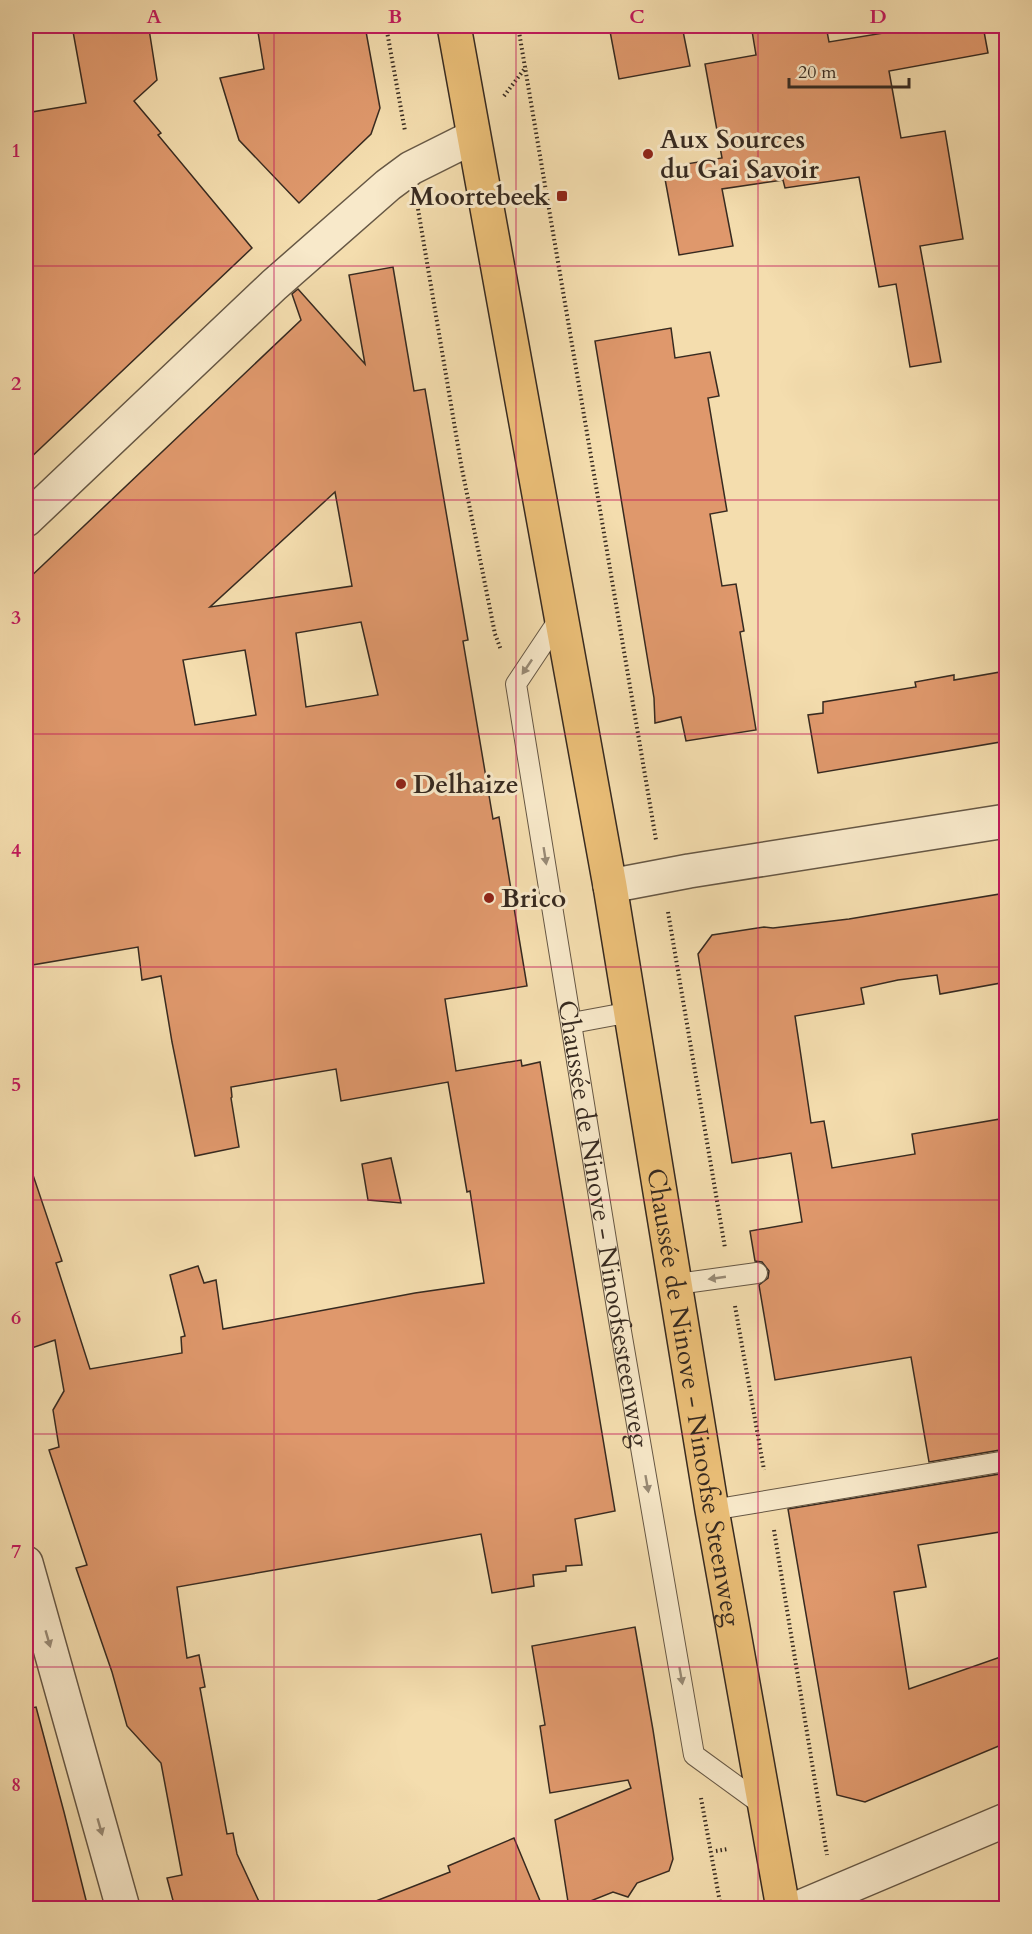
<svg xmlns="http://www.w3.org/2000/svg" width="1032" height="1934" font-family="Cardo,serif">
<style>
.building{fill:#df986c;stroke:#372a20;stroke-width:1.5;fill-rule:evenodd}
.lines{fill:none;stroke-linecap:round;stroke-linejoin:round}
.service-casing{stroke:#665744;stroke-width:22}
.minor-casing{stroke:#665744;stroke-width:36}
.primary-casing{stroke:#372a20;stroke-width:36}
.path{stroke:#372a20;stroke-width:4;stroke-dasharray:1.5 3;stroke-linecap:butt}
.service{stroke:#f8e9ca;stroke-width:20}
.minor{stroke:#f8e9ca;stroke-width:33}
.primary{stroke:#eabe77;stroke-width:33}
.oneway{fill:#988a75}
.grid{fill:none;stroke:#c2185b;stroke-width:1.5;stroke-opacity:0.55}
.poi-dot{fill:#8f2418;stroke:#f8e9ca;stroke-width:2}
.labels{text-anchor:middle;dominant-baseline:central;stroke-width:6;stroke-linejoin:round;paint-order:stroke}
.poi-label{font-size:26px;font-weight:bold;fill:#372a20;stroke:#f8e9ca;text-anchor:start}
.street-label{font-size:26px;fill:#372a20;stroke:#f8e9ca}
.neatline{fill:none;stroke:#c2185b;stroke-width:2}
.grid-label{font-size:20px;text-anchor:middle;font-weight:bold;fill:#c2185b}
</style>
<rect width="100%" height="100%" fill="#f4ddae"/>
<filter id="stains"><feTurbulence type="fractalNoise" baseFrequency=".00333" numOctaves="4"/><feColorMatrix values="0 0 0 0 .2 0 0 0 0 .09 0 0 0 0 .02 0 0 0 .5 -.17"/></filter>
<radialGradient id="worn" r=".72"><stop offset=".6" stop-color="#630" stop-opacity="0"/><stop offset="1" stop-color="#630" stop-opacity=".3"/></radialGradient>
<!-- building -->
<g class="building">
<path d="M72,26H129V32L149,29L157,80L134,101L161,133L158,135L252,248L26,462V113L86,103Z"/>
<path d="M257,26H365L380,108L371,134L299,203L239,140L220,78L264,69Z"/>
<path d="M609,26H682L690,66L619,79Z"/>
<path d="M786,26H826L829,42L926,26H983L988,53L889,71L901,138L945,131L963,239L920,246L941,362L910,367L896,284L879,287L859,177L785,188L783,180L722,189L733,246L679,255L663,168L722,158L705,64L756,55L752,31Z"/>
<path d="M393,267L414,391L425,389L468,640L463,641L493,819L499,817L527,986L445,999L456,1071L521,1060L522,1066L540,1062L615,1511L575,1519L582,1565L566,1566V1571L533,1575L534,1586L492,1593L481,1534L177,1587L187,1658L199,1655L205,1687L200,1688L227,1834L233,1833L237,1854L262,1908H175L167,1878L182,1875L161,1763L127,1726L112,1672L76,1568L87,1565L49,1450L59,1447L53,1410L64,1391L55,1340L26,1350V1170L31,1169L62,1261L56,1263L90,1369L182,1353L181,1337L185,1336L170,1275L198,1266L204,1283L216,1280L223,1329L415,1293L484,1283L470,1191L467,1192L448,1082L341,1101L336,1069L231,1087L232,1097L231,1098L239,1147L195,1156L172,1042L161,976L142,980L138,947L26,966V581L301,320L292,294L298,289L365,364L349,275ZM335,492L352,586L210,607ZM361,622L378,695L306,707L296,633ZM245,650L256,715L195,725L183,660Z"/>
<path d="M671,328L675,358L710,352L719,396L708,398L727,511L710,514L722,586L736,584L744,631L740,632L756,730L686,741L681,717L655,723L654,698L595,341Z"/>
<path d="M1006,671V741L818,773L808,715L823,713V702L916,687L915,682L954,675V680Z"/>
<path d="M1006,893V982L940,994L937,975L898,980L861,988L864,1004L795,1016L811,1123L824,1121L832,1168L915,1154L912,1134L1006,1118V1449L929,1462L911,1357L775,1380L759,1285L768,1278L769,1271L762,1262L755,1261L750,1231L802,1222L791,1153L732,1163L698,954L712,935L764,927L773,928L849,919Z"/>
<path d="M391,1158L401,1203L368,1200L362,1164Z"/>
<path d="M1006,1473V1531L918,1545L926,1587L894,1592L909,1689L1006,1655V1743L865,1802L837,1795L788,1509Z"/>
<path d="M635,1627L653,1730L673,1859L669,1871L637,1883L628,1897L613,1892L573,1908H569L555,1820L631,1788L628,1780L550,1793L540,1726L545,1725L532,1646Z"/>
<path d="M36,1707L64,1812L88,1908H26V1709Z"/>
<path d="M514,1838L543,1908H363V1906L450,1872L448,1866Z"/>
</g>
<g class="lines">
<defs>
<g id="service">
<path id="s1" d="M560,618L516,684L618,1314L694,1755L764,1806"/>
<path d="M572,1023L631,1012"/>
<path d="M677,1284L757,1273"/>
<path d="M712,1510L1006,1461"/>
</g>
<g id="minor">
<path d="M26,520L274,285L388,185L411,168L473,137"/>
<path d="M610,886L689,871L1006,821"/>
<path d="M26,1563L123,1908"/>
<path d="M798,1908L1006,1820"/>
</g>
<g id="primary">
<path id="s2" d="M454,26L610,886L712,1510L783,1908"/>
</g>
</defs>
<!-- service casing -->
<use href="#service" class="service-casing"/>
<!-- minor casing -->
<use href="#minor" class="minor-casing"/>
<!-- primary casing -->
<use href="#primary" class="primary-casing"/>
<!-- path -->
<g class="path">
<path d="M386,26L405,131"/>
<path d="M518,26L656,840"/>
<path d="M504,96L526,67"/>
<path d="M418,209L461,464L495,634L501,650"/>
<path d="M668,912L725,1248"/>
<path d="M735,1306L764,1470"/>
<path d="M774,1530L827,1855"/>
<path d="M701,1798L721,1908"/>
<path d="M716,1851L728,1849"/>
</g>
<!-- service -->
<use href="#service" class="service"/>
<!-- minor -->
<use href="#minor" class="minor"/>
<!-- primary -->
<use href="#primary" class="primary"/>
</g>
<!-- one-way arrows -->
<defs><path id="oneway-solid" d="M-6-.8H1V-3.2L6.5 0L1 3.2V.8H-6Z" transform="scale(1.5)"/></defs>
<g class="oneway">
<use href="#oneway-solid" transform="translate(527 667) rotate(124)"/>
<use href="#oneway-solid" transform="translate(545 856) rotate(81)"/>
<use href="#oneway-solid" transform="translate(717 1278) rotate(172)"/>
<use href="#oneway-solid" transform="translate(647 1484) rotate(80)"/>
<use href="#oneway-solid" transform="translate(48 1639) rotate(74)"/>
<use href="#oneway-solid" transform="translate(681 1676) rotate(80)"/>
<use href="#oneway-solid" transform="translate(100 1827) rotate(74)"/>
</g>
<!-- grid -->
<path class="grid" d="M274,26V1908M516,26V1908M758,26V1908M26,266H1006M26,500H1006M26,734H1006M26,967H1006M26,1200H1006M26,1434H1006M26,1667H1006"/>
<!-- markers -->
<g class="poi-dot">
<circle cx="648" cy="154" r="6"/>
<rect x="556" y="190" width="12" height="12" rx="3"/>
<circle cx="401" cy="784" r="6"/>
<circle cx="489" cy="898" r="6"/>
</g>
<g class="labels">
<!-- poi labels -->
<g class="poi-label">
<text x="660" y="139">Aux Sources<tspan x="660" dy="30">du Gai Savoir</tspan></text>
<text x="550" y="196" text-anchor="end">Moortebeek</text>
<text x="413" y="784">Delhaize</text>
<text x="501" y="898">Brico</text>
</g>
<!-- street labels -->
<g class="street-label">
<text stroke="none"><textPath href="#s1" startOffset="626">Chaussée de Ninove - Ninoofsesteenweg</textPath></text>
<text stroke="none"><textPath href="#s2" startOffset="1392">Chaussée de Ninove - Ninoofse Steenweg</textPath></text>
</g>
</g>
<!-- margin -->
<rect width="1032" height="1934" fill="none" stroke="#f4ddae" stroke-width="66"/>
<!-- scale -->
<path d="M789 78v9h120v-9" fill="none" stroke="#372a20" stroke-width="3"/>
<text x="798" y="78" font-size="18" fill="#372a20" stroke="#f8e9ca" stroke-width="4.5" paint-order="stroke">20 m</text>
<rect x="33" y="33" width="966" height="1868" class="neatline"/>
<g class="grid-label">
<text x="154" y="23">A</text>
<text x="395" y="23">B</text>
<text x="637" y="23">C</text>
<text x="878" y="23">D</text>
<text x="16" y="157">1</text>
<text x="16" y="390">2</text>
<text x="16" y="624">3</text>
<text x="16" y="857">4</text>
<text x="16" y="1091">5</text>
<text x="16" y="1324">6</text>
<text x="16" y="1558">7</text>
<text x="16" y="1791">8</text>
</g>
<rect width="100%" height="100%" filter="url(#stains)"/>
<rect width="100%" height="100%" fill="url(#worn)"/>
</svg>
